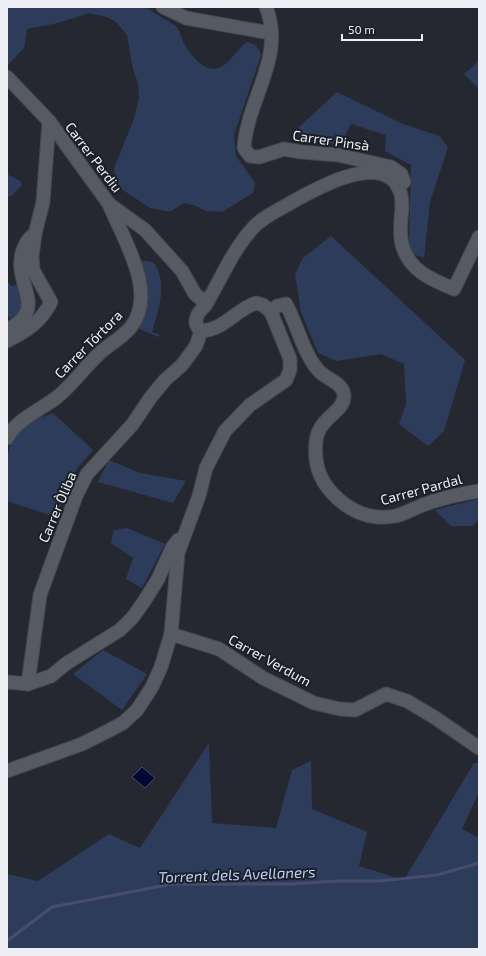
<svg xmlns="http://www.w3.org/2000/svg" width="486" height="956" font-family="'Exo 2',sans-serif">
<style>
.green{fill:#2e3c5c}
.water{fill:#020734;stroke:#484d6e}
.lines{fill:none;stroke-linecap:round;stroke-linejoin:round}
.stream{stroke:#484d6e;stroke-width:3}
.minor-casing{stroke:#44464d;stroke-width:15}
.minor{stroke:#565a63;stroke-width:13}
.labels{text-anchor:middle;dominant-baseline:central;stroke-width:4;stroke-linejoin:round;paint-order:stroke}
.street-label{font-size:14px;fill:#edeff4;stroke:#1b1f26}
.water-label{font-size:15px;font-style:italic;fill:#b9cffe;stroke:#1b1f26}
</style>
<rect width="100%" height="100%" fill="#252830"/>
<!-- green -->
<g class="green">
<path d="M7,7H145L176,26C181,32 181,39 185,45C191,56 207,75 221,67C230,62 236,52 243,45L247,42C255,43 259,48 261,55L234,135L236,156L255,183L253,193L222,212L206,211L196,206L185,203L180,205L171,211H166L150,208L120,188L115,178L114,168L134,119L139,98L138,83L133,69L127,35L116,22L107,17L89,13L58,23L27,29L24,48L7,66Z"/>
<path d="M479,61V89L464,74Z"/>
<path d="M337,92L403,124L439,136L448,147L430,202L424,258L413,254L409,242L411,165L385,151L386,135L351,124L341,144L299,141V127Z"/>
<path d="M7,174L20,181L22,185L11,196H7Z"/>
<path d="M331,236L465,360L444,431L428,446L399,424L406,404L404,364L381,354L336,361L318,353L301,312L295,274L303,258Z"/>
<path d="M137,260L153,262C169,282 158,311 152,332L160,335L158,337L138,328Z"/>
<path d="M7,281L11,286L19,284L25,308L13,321L7,315Z"/>
<path d="M53,413L93,450L76,470L56,517L7,501C7,477 2,446 22,427C29,420 44,417 53,413Z"/>
<path d="M109,460L140,473L186,481L173,503L98,482Z"/>
<path d="M479,499V519L473,526H451L435,510Z"/>
<path d="M127,528L165,544L142,588L126,579L133,558L111,543L114,530Z"/>
<path d="M103,650L147,674L122,710L73,674Z"/>
<path d="M209,743L212,823L276,828L292,770L311,761L312,809L367,832L359,866L404,880L474,763H479V792L462,829L479,838V949H7V874L38,881L109,834L140,848Z"/>
</g>
<!-- water -->
<path class="water" d="M142,767L155,778L145,788L132,777Z"/>
<g class="lines">
<!-- stream -->
<path class="stream" d="M7,941L52,907L172,884H291L338,881H379L437,875L479,863"/>
<defs>
<g id="minor">
<path d="M163,7L186,18L270,33"/>
<path d="M266,7C286,57 247,99 244,148L250,156L259,157L284,149L301,152L338,155L391,167L401,174L404,182L397,186"/>
<path d="M7,77L49,121L109,204L145,230L182,271L195,294L201,299H209"/>
<path d="M271,312L277,306L286,304C297,324 304,356 320,372C327,379 345,384 344,397C343,413 319,417 316,441C314,462 318,478 333,494C349,511 371,521 395,516C405,514 414,508 423,505C441,498 460,494 479,491"/>
<path d="M7,330C51,308 11,284 23,250C26,243 27,240 33,235"/>
<path d="M7,341C27,331 41,322 51,302L33,270L32,256L35,234L43,202L49,121"/>
<path d="M7,438C16,420 40,410 56,398C73,385 85,366 101,352C110,344 123,337 131,327C158,292 123,239 109,204"/>
<path d="M171,634L219,649L263,678L314,703L340,709L355,710L386,694L407,701L434,717L479,748"/>
<path d="M7,682L28,684L51,676L67,663L120,630L133,617L145,600L158,579L172,548L178,540"/>
<path d="M28,684L40,595L76,496L87,474L132,425L151,397L165,380L182,365L196,346L201,331"/>
<path d="M7,771L82,744L104,733L123,723L137,710L152,687L161,667L171,634L178,553L199,496L206,468L225,431L250,405L286,380L290,370V359L271,312L263,305L256,303C235,310 224,330 201,331C192,323 196,314 205,306C220,281 232,251 252,229C262,217 279,210 292,202C314,190 369,158 393,180C401,188 402,197 402,208C401,219 399,233 402,244C408,270 432,280 454,289L479,237"/>
</g>
</defs>
<!-- minor casing -->
<use href="#minor" class="minor-casing"/>
<!-- minor -->
<use href="#minor" class="minor"/>
</g>
<g class="labels">
<!-- street labels -->
<g class="street-label">
<text transform="translate(331 140) rotate(8)">Carrer Pinsà</text>
<text transform="translate(94 157) rotate(53)">Carrer Perdiu</text>
<text transform="translate(88 344) rotate(-45)">Carrer Tórtora</text>
<text transform="translate(421 489) rotate(-15)">Carrer Pardal</text>
<text transform="translate(57 507) rotate(-67)">Carrer Òliba</text>
<text transform="translate(270 660) rotate(29)">Carrer Verdum</text>
</g>
<!-- water labels -->
<g class="water-label">
<text transform="translate(237 874) rotate(-2)">Torrent dels Avellaners</text>
</g>
</g>
<!-- border -->
<rect width="486" height="956" fill="none" stroke="#edeff4" stroke-width="16"/>
<!-- scale -->
<path d="M342 34v6h80v-6" fill="none" stroke="#edeff4" stroke-width="2"/>
<text x="348" y="34" font-size="12" fill="#edeff4" stroke="#1b1f26" stroke-width="3" paint-order="stroke">50 m</text>
</svg>
